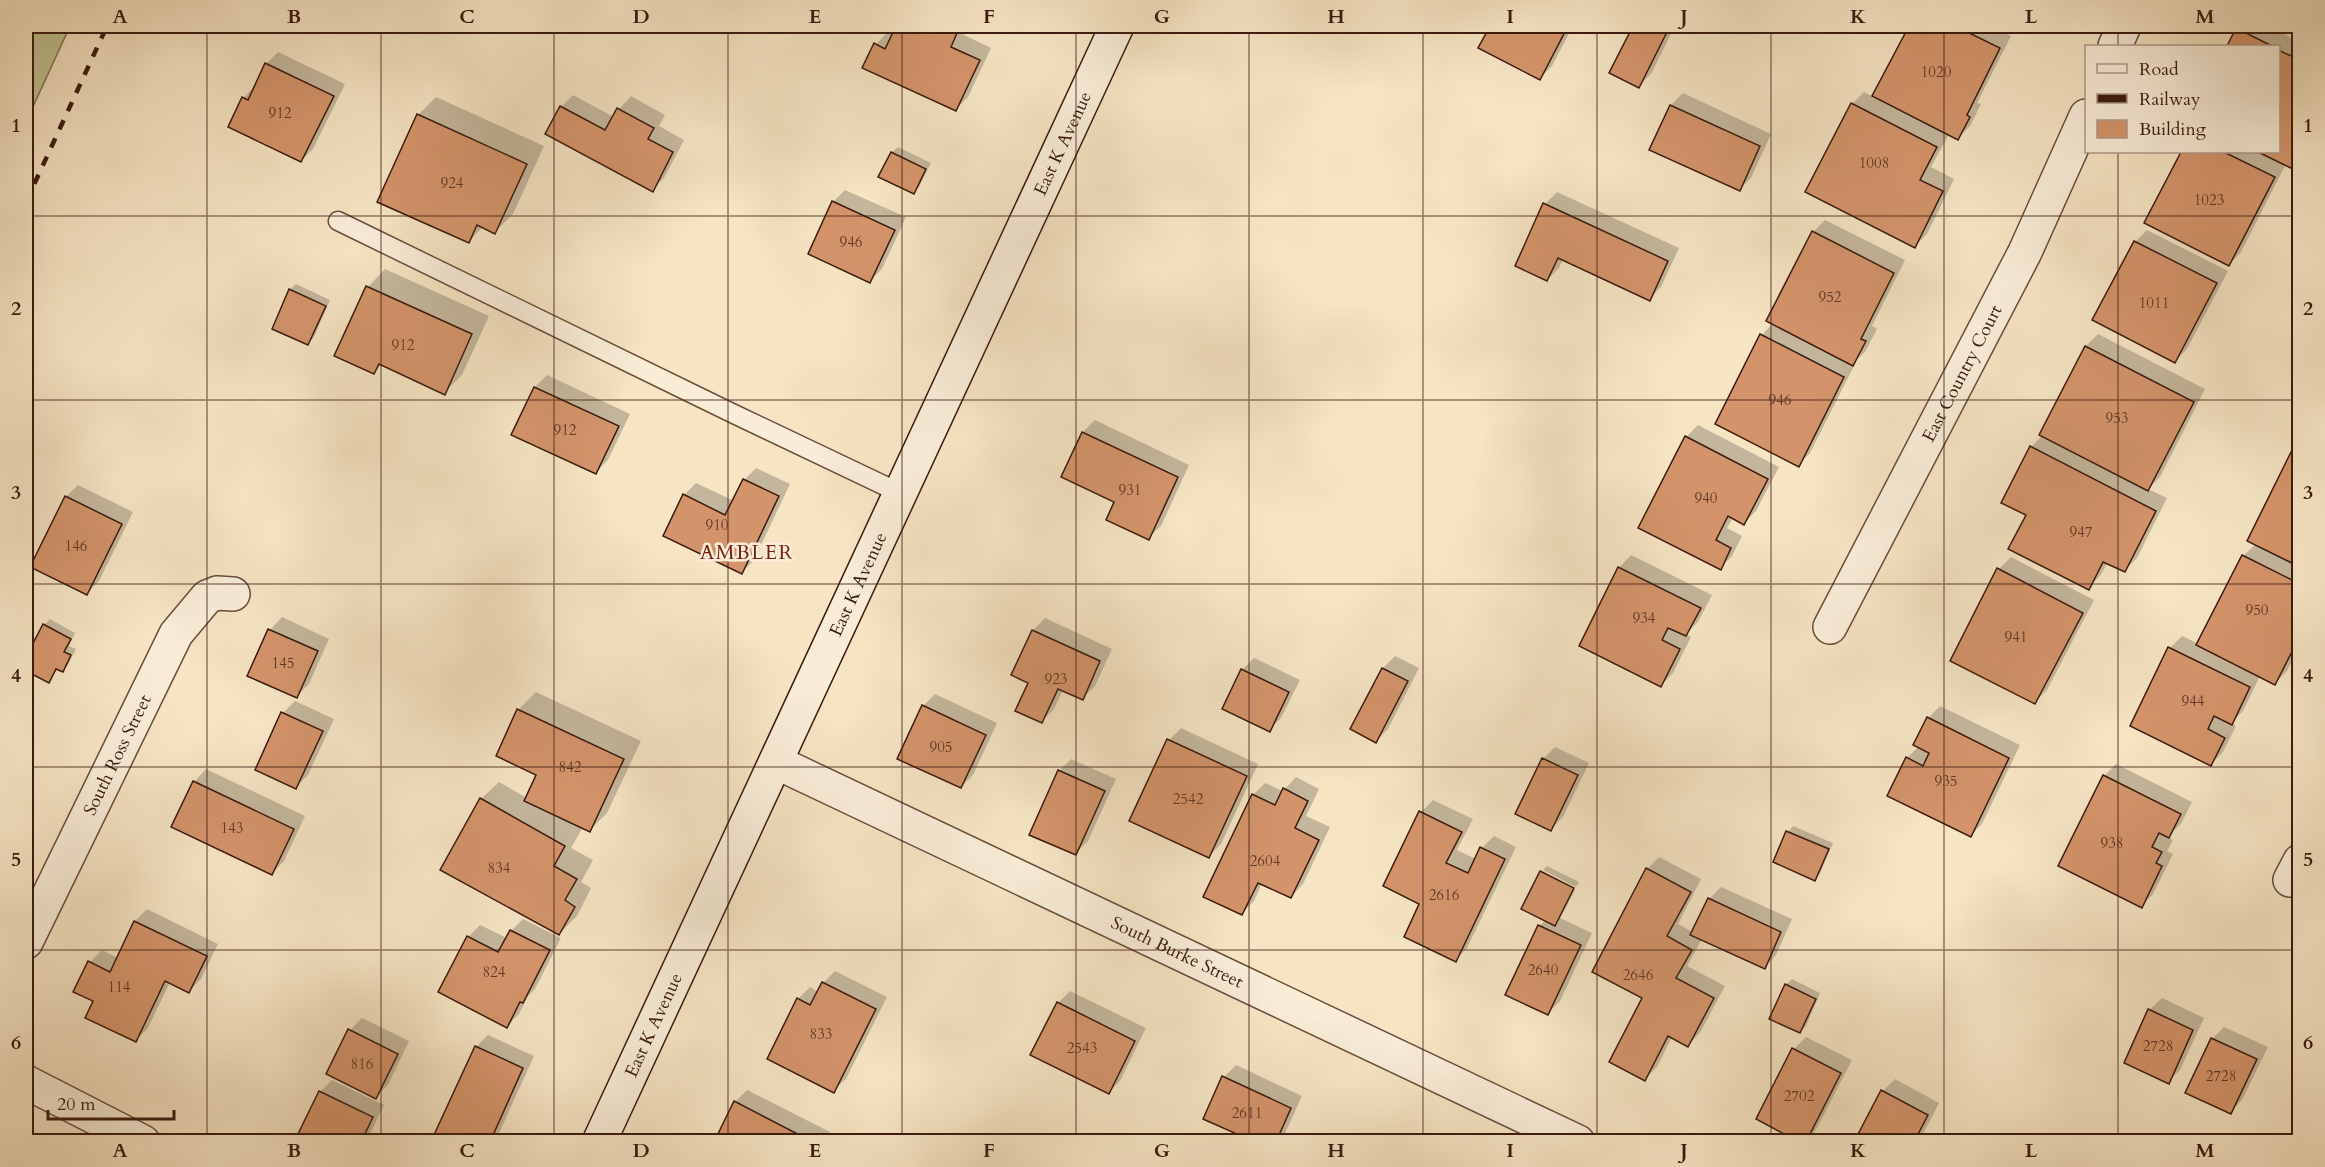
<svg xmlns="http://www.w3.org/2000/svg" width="2325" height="1167" font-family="Cardo,serif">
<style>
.green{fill:#c0c391;stroke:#7d6e50;stroke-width:1.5}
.shadow{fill:#0003}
.building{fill:#d4946b;stroke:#3a1a0f;stroke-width:1.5}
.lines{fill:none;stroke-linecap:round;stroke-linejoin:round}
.lane-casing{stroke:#694c3c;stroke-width:21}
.street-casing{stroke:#694c3c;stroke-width:36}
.secondary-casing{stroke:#3a1a0f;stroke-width:36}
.lane{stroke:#f9edd8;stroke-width:18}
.street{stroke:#f9edd8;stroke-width:33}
.secondary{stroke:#f9edd8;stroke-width:33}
.rail{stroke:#3a1a0f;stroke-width:4.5;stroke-dasharray:10 10;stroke-linecap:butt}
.grid{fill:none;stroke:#3a1a0f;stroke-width:1.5;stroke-opacity:0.55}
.labels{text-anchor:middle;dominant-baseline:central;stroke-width:5;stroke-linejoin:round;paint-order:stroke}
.number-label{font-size:15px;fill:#603826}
.street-label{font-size:18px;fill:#3a1a0f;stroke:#f9edd8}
.neighbourhood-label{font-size:20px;letter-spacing:1.5px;fill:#7a1f14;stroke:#f9edd8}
.neatline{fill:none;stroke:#3a1a0f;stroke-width:2}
.grid-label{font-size:20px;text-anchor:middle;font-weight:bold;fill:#3a1a0f}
</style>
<rect width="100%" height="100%" fill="#f6e4c3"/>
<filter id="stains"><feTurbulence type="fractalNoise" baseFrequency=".00333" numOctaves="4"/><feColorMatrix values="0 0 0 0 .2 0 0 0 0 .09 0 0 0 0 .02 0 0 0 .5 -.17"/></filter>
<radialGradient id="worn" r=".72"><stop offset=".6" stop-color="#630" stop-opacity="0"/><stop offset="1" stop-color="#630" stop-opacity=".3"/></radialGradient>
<!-- green -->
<path class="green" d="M26,26H70L26,122Z"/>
<!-- shadow -->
<g class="shadow">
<path d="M898,26H966L962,34L991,48L968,97L956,109L876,44L888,32L893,35Z"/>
<path d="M1491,26H1573L1552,66L1540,78L1480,48Z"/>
<path d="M1635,26H1675L1651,74L1639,86L1611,72Z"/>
<path d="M1910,26H1990L2011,36L1977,103L1981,104L1970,126L1958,138L1949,134L1931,167L1954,179L1927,234L1915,246L1852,104L1864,92L1874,97Z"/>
<path d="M2241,26H2266L2300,42V169L2286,164L2241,252L2229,265L2146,222L2183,152H2278V46H2229Z"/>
<path d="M278,52L345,84L313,149L301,161L243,98L256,85L266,64Z"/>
<path d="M1683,93L1771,134L1751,178L1739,190L1651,149L1671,105Z"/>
<path d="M573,95L614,117L619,109L631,96L665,115L659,126L684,140L664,178L652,190L561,107Z"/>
<path d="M436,97L544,146L513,214L495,232L483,227L469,241L418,115Z"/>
<path d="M898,147L931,163L919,187L913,192L880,176L892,152Z"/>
<path d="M845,190L906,217L882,269L870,281L833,202Z"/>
<path d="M1557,192L1679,248L1661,287L1649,299L1563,259L1559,268L1547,280L1517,266L1545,204Z"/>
<path d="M1825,220L1905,260L1872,326L1877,329L1865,352L1853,363L1855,364L1810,453L1798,465L1717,424L1762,335L1773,323L1768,321L1813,232Z"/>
<path d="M2147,230L2228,271L2187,349L2175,361L2135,242Z"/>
<path d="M385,269L489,316L462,375L444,393L382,364L374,372L368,287Z"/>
<path d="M296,284L330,300L314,337L308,343L290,290Z"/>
<path d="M2098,334L2205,389L2160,477L2148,489L2167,498L2137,558L2125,570L2108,562L2100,576L2088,588L2028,515L2031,447L2043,435L2041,434L2086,346Z"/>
<path d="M547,375L630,414L608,460L596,472L535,387Z"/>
<path d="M1095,420L1189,465L1161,526L1148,538L1116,501L1083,432Z"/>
<path d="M1698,425L1779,467L1756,511L1744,523L1733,517L1727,528L1742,536L1732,556L1720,568L1686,437Z"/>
<path d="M2300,445V646L2287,671L2275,683L2260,676L2243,711L2231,723L2236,726L2223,752L2211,764L2132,725L2170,648L2182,636L2199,644L2243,556L2256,544L2294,451Z"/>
<path d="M756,468L790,484L754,560L742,572L684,495L696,483L734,501L744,480Z"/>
<path d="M78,485L133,512L99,581L87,593L66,497Z"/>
<path d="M1631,555L1712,595L1698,622L1686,634L1691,637L1673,673L1661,685L1581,646L1619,568Z"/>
<path d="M2011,557L2094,600L2047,690L2035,702L1999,569Z"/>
<path d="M282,617L329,639L309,684L297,696L249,675L270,630Z"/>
<path d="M1045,618L1112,649L1095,686L1083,698L1063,690L1054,709L1042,721L1030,682L1013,675L1033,630Z"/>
<path d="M50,619L75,633L69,646L76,649L68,665L62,671L58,668L49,682L26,670V660L44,625Z"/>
<path d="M1395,656L1419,668L1388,729L1376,741L1352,729L1383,668Z"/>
<path d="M1254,658L1300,680L1281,718L1269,730L1242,670Z"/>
<path d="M536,692L641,741L607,813L590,830L583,827L571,848L593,860L581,882L591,888L577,916L559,934L481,799L499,782L527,798L538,774L518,710Z"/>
<path d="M935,694L997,723L973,775L961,787L923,706Z"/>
<path d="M295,701L334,719L308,775L296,787L283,713Z"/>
<path d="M1940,706L2020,745L1982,824L1970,836L1907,758L1919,746L1928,718Z"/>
<path d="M1181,728L1258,764L1221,844L1209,856L1169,740Z"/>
<path d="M1555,747L1589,763L1563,817L1551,829L1543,759Z"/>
<path d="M1071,759L1116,779L1088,841L1076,853L1059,771Z"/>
<path d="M2116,764L2192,802L2181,824L2167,837L2173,840L2167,851L2173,854L2153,894L2141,906L2104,776Z"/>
<path d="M206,769L305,816L284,861L272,873L194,782Z"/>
<path d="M1296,777L1319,789L1306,816L1330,827L1303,884L1291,897L1262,883L1254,901L1242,913L1253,795L1265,783L1283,791Z"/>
<path d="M1433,800L1473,819L1457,850L1476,859L1482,848L1494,836L1516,847L1467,948L1455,960L1421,812Z"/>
<path d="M1793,826L1833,843L1820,873L1815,879L1775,861L1788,832Z"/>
<path d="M1659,857L1701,879L1678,924L1693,932L1709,899L1721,887L1792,919L1776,955L1764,968L1702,939L1687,966L1725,986L1700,1033L1688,1045L1672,1037L1657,1067L1645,1079L1647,869Z"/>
<path d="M1547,866L1579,882L1576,887L1543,870Z"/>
<path d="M1542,872L1575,890L1560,918L1592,933L1560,1001L1548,1013L1539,926L1546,920L1523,908Z"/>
<path d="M147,909L218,944L201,979L189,991L170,982L148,1028L136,1040L95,1001L90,962L102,950L118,958L135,921Z"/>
<path d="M523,919L561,938L535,989L528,996L519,1014L507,1026L468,937L480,925L507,938L511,931Z"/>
<path d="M835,971L887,997L846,1079L833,1091L798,999L810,987L818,992L823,983Z"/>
<path d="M1792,979L1820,993L1806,1026L1800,1032L1786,985Z"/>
<path d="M1070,991L1146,1028L1120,1081L1108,1093L1058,1003Z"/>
<path d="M2162,998L2204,1018L2180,1070L2168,1082L2149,1010Z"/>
<path d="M362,1018L409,1041L388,1085L376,1097L350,1030Z"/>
<path d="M2224,1027L2268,1047L2242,1100L2230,1112L2212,1039Z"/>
<path d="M488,1035L534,1056L495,1142H445L476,1047Z"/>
<path d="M1806,1037L1852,1060L1816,1130L1805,1142L1758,1119L1794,1049Z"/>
<path d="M1236,1065L1302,1096L1281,1142H1235L1239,1133L1224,1077Z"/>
<path d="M1895,1079L1939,1103L1919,1142H1856L1883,1091Z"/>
<path d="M332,1080L384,1105L366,1142H311L320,1092Z"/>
<path d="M747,1090L830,1132L825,1142H716L735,1102Z"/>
</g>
<!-- building -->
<g class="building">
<path d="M896,26H960L951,47L980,60L956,111L862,68L874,43L885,49Z"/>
<path d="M1490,26H1568L1540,80L1478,48Z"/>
<path d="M1633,26H1670L1639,88L1609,73Z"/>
<path d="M1909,26H1955L2000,48L1967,115L1970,117L1958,140L1872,96Z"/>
<path d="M2236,28L2272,46H2227Z"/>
<path d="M2278,50L2300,60L2299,172L2258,152H2278Z"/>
<path d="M265,63L334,96L301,162L228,127L242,97L248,100Z"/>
<path d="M1851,103L1937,147L1920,180L1943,191L1915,248L1805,192Z"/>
<path d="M1670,105L1760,146L1740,191L1649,150Z"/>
<path d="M560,106L605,130L617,108L654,128L648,139L673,152L653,192L545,134Z"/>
<path d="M417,114L527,164L495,234L477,225L469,243L377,202Z"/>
<path d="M891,152L926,169L914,194L878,177Z"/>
<path d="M2181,152H2224L2275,177L2229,266L2144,223Z"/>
<path d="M832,201L895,230L870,283L808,254Z"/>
<path d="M1543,203L1668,261L1650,301L1558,258L1547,281L1515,266Z"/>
<path d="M1812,231L1894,273L1861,339L1866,341L1853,366L1766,321Z"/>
<path d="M2134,241L2217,283L2175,363L2092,320Z"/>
<path d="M366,286L472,334L445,395L379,364L374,374L334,356Z"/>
<path d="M289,289L326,306L308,345L272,329Z"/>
<path d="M1760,334L1844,377L1799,467L1715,424Z"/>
<path d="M2085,346L2194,402L2148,491L2039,435Z"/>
<path d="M534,387L619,426L596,474L511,435Z"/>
<path d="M1082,432L1178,477L1149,540L1106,520L1114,502L1061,477Z"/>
<path d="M1685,436L1768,479L1744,525L1728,516L1716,540L1731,548L1721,570L1638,528Z"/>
<path d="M2030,446L2156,511L2125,572L2103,562L2089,590L2008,549L2026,515L2001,503Z"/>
<path d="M2292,450L2300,454V567L2247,541Z"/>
<path d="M743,479L779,496L742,574L663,536L683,494L725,515Z"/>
<path d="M65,496L122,524L87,595L30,567Z"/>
<path d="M2242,555L2300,584V636L2275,685L2196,645Z"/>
<path d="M1618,567L1701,608L1686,636L1668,628L1662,640L1680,649L1661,687L1579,646Z"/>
<path d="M1997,568L2083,613L2035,704L1950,661Z"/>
<path d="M43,624L71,639L64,652L71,655L63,672L56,669L49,683L26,671V657Z"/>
<path d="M268,629L318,651L297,698L247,676Z"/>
<path d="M1032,630L1100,661L1083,700L1058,689L1042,723L1015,711L1028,683L1011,675Z"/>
<path d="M2168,647L2250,687L2232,725L2214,716L2208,729L2225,738L2211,766L2130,726Z"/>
<path d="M1382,668L1408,681L1376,743L1350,729Z"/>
<path d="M1241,669L1289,692L1270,732L1222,709Z"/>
<path d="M922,705L986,735L961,788L897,759Z"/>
<path d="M517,709L624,759L590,832L524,801L536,775L496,756Z"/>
<path d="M281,712L323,731L296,789L255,770Z"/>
<path d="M1927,717L2009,758L1971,837L1887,796L1906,757L1923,766L1929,753L1913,745Z"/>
<path d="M1167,739L1247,776L1209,858L1129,821Z"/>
<path d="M1542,758L1578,775L1551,831L1515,814Z"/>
<path d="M1058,770L1105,791L1076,855L1029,835Z"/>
<path d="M2103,775L2181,814L2169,838L2159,833L2152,847L2162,852L2156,863L2162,866L2142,908L2058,866Z"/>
<path d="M193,781L294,829L272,875L171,827Z"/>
<path d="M1283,788L1308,801L1295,828L1319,840L1291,898L1258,883L1242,915L1203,897L1252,794L1275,805Z"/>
<path d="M480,798L565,846L554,866L577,879L565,900L575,907L559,935L440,870Z"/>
<path d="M1419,811L1462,832L1446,863L1468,873L1480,847L1505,859L1456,962L1404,937L1419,904L1383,886Z"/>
<path d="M1786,831L1829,849L1815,881L1773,862Z"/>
<path d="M1646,868L1691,892L1667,936L1692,950L1676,978L1714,998L1688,1047L1668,1036L1645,1081L1609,1062L1642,998L1592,972Z"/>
<path d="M1540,871L1574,888L1555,926L1521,909Z"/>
<path d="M1708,898L1781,932L1765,969L1690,935Z"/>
<path d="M134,921L207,956L189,993L165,981L136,1042L85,1018L93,1001L73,992L88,961L110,972Z"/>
<path d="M1538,925L1581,945L1548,1015L1505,995Z"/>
<path d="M510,930L550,950L523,1003L520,1002L507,1028L438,992L467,936L498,952Z"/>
<path d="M822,982L876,1009L834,1093L767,1059L797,998L810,1005Z"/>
<path d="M1785,984L1816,999L1800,1033L1769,1019Z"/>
<path d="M1057,1002L1135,1041L1109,1094L1030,1055Z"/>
<path d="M2148,1009L2193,1030L2169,1084L2124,1063Z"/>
<path d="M348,1029L398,1054L376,1099L326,1074Z"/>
<path d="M2211,1038L2257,1059L2231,1114L2185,1093Z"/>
<path d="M475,1046L523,1068L490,1142H441L433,1137Z"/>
<path d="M1792,1048L1841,1073L1806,1142H1799L1756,1119Z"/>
<path d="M1222,1076L1291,1108L1276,1142H1233L1237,1134L1203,1119Z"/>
<path d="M1881,1090L1928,1115L1914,1142H1854Z"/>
<path d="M319,1091L373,1117L361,1142H308L297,1136Z"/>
<path d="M734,1101L813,1142H714Z"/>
</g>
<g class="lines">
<defs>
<path id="lane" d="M338,221L734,414L900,493"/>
<g id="street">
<path d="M2115,46L2124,26"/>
<path id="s1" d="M1830,627L2025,252L2086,116"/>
<path id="s2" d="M776,762L1578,1142"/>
<path d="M2290,880L2300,861"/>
<path id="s3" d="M26,942L176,634L207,597L217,593L233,594"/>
<path d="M26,1082L143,1142"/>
</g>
<g id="secondary">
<path id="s4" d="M599,1142L1117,26"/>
</g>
</defs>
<!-- lane casing -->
<use href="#lane" class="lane-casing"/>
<!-- street casing -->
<use href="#street" class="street-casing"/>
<!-- secondary casing -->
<use href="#secondary" class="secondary-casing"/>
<!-- lane -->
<use href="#lane" class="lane"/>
<!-- street -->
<use href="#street" class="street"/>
<!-- secondary -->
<use href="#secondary" class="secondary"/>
<!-- rail -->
<path class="rail" d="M26,202L107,26"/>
</g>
<!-- grid -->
<path class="grid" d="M207,26V1142M381,26V1142M554,26V1142M728,26V1142M902,26V1142M1076,26V1142M1249,26V1142M1423,26V1142M1597,26V1142M1771,26V1142M1944,26V1142M2118,26V46M2118,152V1142M26,216H2300M26,400H2300M26,584H2300M26,767H2300M26,950H2300"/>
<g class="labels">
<!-- number labels -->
<g class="number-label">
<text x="1936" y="72">1020</text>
<text x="280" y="113">912</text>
<text x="1874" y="163">1008</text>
<text x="452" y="183">924</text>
<text x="2209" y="200">1023</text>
<text x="851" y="242">946</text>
<text x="1830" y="297">952</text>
<text x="2154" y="303">1011</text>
<text x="403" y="345">912</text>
<text x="1780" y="400">946</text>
<text x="2117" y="418">953</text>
<text x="565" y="430">912</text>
<text x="1130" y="490">931</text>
<text x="1706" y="498">940</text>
<text x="717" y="525">910</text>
<text x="2081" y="532">947</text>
<text x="76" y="546">146</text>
<text x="2257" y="610">950</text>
<text x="1644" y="618">934</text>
<text x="2016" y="637">941</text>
<text x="283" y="663">145</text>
<text x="1056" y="679">923</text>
<text x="2193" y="701">944</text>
<text x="941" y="747">905</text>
<text x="570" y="767">842</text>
<text x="1946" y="781">935</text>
<text x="1188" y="799">2542</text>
<text x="232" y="828">143</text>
<text x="2112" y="843">938</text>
<text x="1265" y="861">2604</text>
<text x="499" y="868">834</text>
<text x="1444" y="895">2616</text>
<text x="1543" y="970">2640</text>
<text x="494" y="972">824</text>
<text x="1638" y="975">2646</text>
<text x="119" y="987">114</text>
<text x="821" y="1034">833</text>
<text x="2158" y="1046">2728</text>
<text x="1082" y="1048">2543</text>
<text x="362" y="1064">816</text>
<text x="2221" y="1076">2728</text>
<text x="1799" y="1096">2702</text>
<text x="1247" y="1113">2611</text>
</g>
<!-- street labels -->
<g class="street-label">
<text stroke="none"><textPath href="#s4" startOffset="1101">East K Avenue</textPath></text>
<text stroke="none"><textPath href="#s1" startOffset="286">East Country Court</textPath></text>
<text stroke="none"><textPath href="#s4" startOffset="615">East K Avenue</textPath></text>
<text stroke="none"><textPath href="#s3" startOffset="208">South Ross Street</textPath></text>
<text stroke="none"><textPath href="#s2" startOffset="444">South Burke Street</textPath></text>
<text stroke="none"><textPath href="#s4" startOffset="129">East K Avenue</textPath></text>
</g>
<!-- neighbourhood labels -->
<g class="neighbourhood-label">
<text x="747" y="552">AMBLER</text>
</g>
</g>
<!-- margin -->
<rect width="2325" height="1167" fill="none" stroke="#f6e4c3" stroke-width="66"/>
<!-- legend -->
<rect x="2085" y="45" width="195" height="108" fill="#f9edd8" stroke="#ad9988" stroke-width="1.5"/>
<rect x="2097" y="64" width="30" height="9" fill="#f9edd8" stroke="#ad9988" stroke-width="1.5"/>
<text x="2139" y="75" font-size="18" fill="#3a1a0f">Road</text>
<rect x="2097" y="94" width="30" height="9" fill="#3a1a0f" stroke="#ad9988" stroke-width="1.5"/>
<text x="2139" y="105" font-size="18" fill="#3a1a0f">Railway</text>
<rect x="2097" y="120" width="30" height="18" fill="#d4946b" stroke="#ad9988" stroke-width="1.5"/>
<text x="2139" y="135" font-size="18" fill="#3a1a0f">Building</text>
<!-- scale -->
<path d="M48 1110v9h126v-9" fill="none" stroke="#3a1a0f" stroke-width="3"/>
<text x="57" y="1110" font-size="18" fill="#3a1a0f" stroke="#f9edd8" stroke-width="4.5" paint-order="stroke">20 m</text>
<rect x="33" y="33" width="2259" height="1101" class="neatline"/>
<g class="grid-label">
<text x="120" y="23">A</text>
<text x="294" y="23">B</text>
<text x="467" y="23">C</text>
<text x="641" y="23">D</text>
<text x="815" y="23">E</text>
<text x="989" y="23">F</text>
<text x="1162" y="23">G</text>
<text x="1336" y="23">H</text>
<text x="1510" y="23">I</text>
<text x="1684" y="23">J</text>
<text x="1858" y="23">K</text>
<text x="2031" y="23">L</text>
<text x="2205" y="23">M</text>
<text x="16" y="132">1</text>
<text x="2308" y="132">1</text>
<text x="16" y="315">2</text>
<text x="2308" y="315">2</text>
<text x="16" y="499">3</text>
<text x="2308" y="499">3</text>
<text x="16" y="682">4</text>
<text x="2308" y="682">4</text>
<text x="16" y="866">5</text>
<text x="2308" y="866">5</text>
<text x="16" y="1049">6</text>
<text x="2308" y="1049">6</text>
<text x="120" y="1157">A</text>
<text x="294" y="1157">B</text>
<text x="467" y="1157">C</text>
<text x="641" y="1157">D</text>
<text x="815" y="1157">E</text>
<text x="989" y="1157">F</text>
<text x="1162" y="1157">G</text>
<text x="1336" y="1157">H</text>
<text x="1510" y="1157">I</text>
<text x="1684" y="1157">J</text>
<text x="1858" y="1157">K</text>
<text x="2031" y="1157">L</text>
<text x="2205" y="1157">M</text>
</g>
<rect width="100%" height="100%" filter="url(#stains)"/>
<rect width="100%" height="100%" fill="url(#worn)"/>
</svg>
